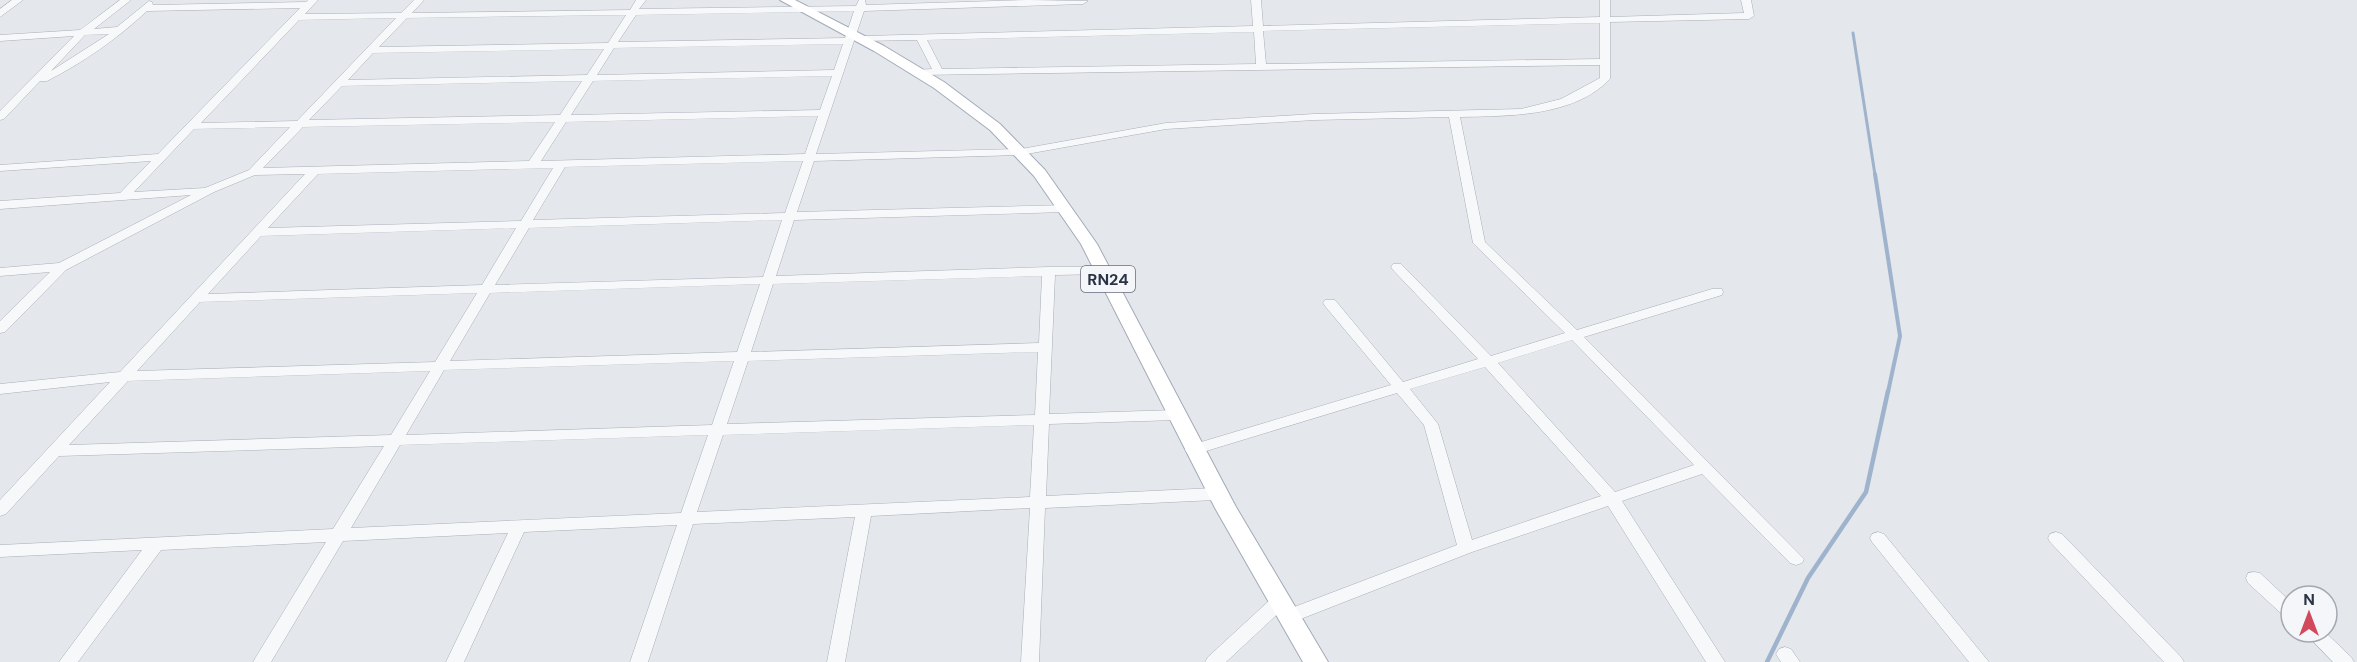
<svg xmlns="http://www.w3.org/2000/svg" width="2357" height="662" font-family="'DM Sans',sans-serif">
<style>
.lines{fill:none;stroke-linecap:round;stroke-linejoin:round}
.stream-far2{stroke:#9fb4cc;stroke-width:3}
.stream-far1{stroke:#9fb4cc;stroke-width:4}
.stream{stroke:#9fb4cc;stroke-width:4.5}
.minor-casing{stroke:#a9aeb7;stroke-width:1}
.major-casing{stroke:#a3abb8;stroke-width:2}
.minor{fill:#f7f8fa;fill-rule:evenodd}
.major{fill:#fff;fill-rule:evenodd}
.labels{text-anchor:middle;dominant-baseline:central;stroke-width:4.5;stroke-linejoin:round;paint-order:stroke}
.shield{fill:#f4f6f9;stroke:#676e7b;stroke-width:1.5}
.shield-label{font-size:16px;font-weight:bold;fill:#2b3445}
</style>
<rect width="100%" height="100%" fill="#e4e7ec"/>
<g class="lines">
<!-- stream-far2 -->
<path class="stream-far2" d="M1853,33L1875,175"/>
<!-- stream-far1 -->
<path class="stream-far1" d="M1875,174L1900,336L1888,392"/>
<!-- stream -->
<path class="stream" d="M1767,662L1808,578L1866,492L1888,391"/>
<defs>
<g id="minor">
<path d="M12,0H23L0,17V9Z"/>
<path d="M120,0H131L94,29L117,27L149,1L152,2L153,5L306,2L308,0H318L305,14L401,13L414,0H424L412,13L630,10L636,0H646L639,9L856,6L859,0H865L866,5L1028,0L1088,1L1083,4L864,11L816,154L1021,149L1166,123L1314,114L1521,109L1561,99L1600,78V65L920,75L915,72L916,70L932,69L917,40L860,41L858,39L863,36L1253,26L1251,0H1261L1263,26L1600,17V0H1610V17L1744,13L1741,0H1751L1754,16L1749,19L1610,22V79C1574,117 1508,116 1460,117L1485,242L1577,330L1712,289H1722L1723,292L1722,295L1584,337L1804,559L1802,563L1796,565L1790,563L1702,474L1622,501L1725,662H1706L1608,506L1472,552L1293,622L1287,624L1281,622L1278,617L1281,612L1457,545L1424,425L1397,393L1193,455L1188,454L1185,450L1188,446L1391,385L1325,306L1323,303L1325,300H1335L1403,382L1478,359L1393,270L1391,267L1393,264H1401L1491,356L1565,333L1473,243L1449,117L1314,120L1166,129L1021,155L814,161L797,212L1069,205L1071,208L1069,211L1065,212L794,220L776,276L1049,267H1107L1109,270L1107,273L1103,274L1055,275L1049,414L1176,410L1181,411L1183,415L1181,419L1176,420L1049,424L1046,496L1215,488L1221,490L1223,494L1221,498L1215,500L1045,508L1039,662H1021L1030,508L871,516L845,662H827L855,517L693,524L648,662H630L677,525L524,532L464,662H446L508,533L343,541L271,662H253L326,542L161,550L78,662H59L142,550L0,557V545L333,529L384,446L59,456L6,514L0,516V500L110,382L0,394V384L120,372L305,174L255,175L214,192L66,270L5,332L0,333V321L50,272L0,276V268L59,263L191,195L0,209V201L120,193L151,161L0,171V165L158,154L300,8L147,11C117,39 84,62 47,81H40L4,119L0,120V111L74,36L0,41V35L80,30ZM854,11L845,38L618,42L636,15ZM626,15L608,43L379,47L407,18ZM396,18L297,121L201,123L299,20ZM1600,23V59L1266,64L1263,31ZM1254,32L1256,64L942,69L927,40ZM109,34L51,71L85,35ZM843,44L834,70L597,75L614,48ZM604,49L587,75L348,80L373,53ZM832,76L820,110L571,115L593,81ZM582,81L560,115L309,120L342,86ZM818,116L805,154L541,161L566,122ZM555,122L529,161L263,168L303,127ZM290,127L249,170L205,188L134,192L194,129ZM803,161L785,213L533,220L565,167ZM553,168L521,221L268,228L318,174ZM782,220L763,277L495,285L529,228ZM516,228L482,285L208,294L261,236ZM1042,276L1039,343L751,352L773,284ZM760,284L737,352L450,361L490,293ZM477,293L435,362L137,371L200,302ZM1572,340L1694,465L1615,492L1498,363ZM1038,352L1035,415L727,424L748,361ZM734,361L712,425L406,435L444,370ZM1485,367L1601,496L1472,540L1438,424L1410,389ZM430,371L391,435L69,445L128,381ZM1034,425L1030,497L697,512L723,435ZM708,435L681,513L351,528L400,445Z"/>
<path d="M1878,532L1884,534L1989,662H1969L1872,542L1870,538L1872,534Z"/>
<path d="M2056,532L2062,534L2181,657L2184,662H2164L2050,542L2048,538L2050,534Z"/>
<path d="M2254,572L2260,573L2291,602V619L2285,617L2248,583L2246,578L2248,573Z"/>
<path d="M1278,596L1284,598L1287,603L1284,608L1226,662H1205L1208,657L1272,598Z"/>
<path d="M2304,632H2325L2351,657L2354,662H2333Z"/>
<path d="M1785,647L1791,649L1800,662H1781L1776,654L1779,649Z"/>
</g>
<path id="major" d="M780,0H795L884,46L944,82L1000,124L1045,170L1097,244L1236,507L1328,662H1303L1215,508L1081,244L1034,176L990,130L934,88L874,51Z"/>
</defs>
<!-- minor casing -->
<use href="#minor" class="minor-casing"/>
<!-- major casing -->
<use href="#major" class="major-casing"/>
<!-- minor -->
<use href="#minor" class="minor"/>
<!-- major -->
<use href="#major" class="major"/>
</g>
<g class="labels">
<!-- shield labels -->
<rect class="shield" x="1081" y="266" width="54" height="26" rx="4.5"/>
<g class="shield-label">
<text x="1108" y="279">RN24</text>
</g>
</g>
<!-- north arrow -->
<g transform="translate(2309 614)"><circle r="28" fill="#f4f6f9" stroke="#a4a8b1" stroke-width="1.5"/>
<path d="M0-4.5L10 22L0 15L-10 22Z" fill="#d1495b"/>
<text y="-9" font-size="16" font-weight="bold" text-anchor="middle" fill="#2b3445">N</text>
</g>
</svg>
